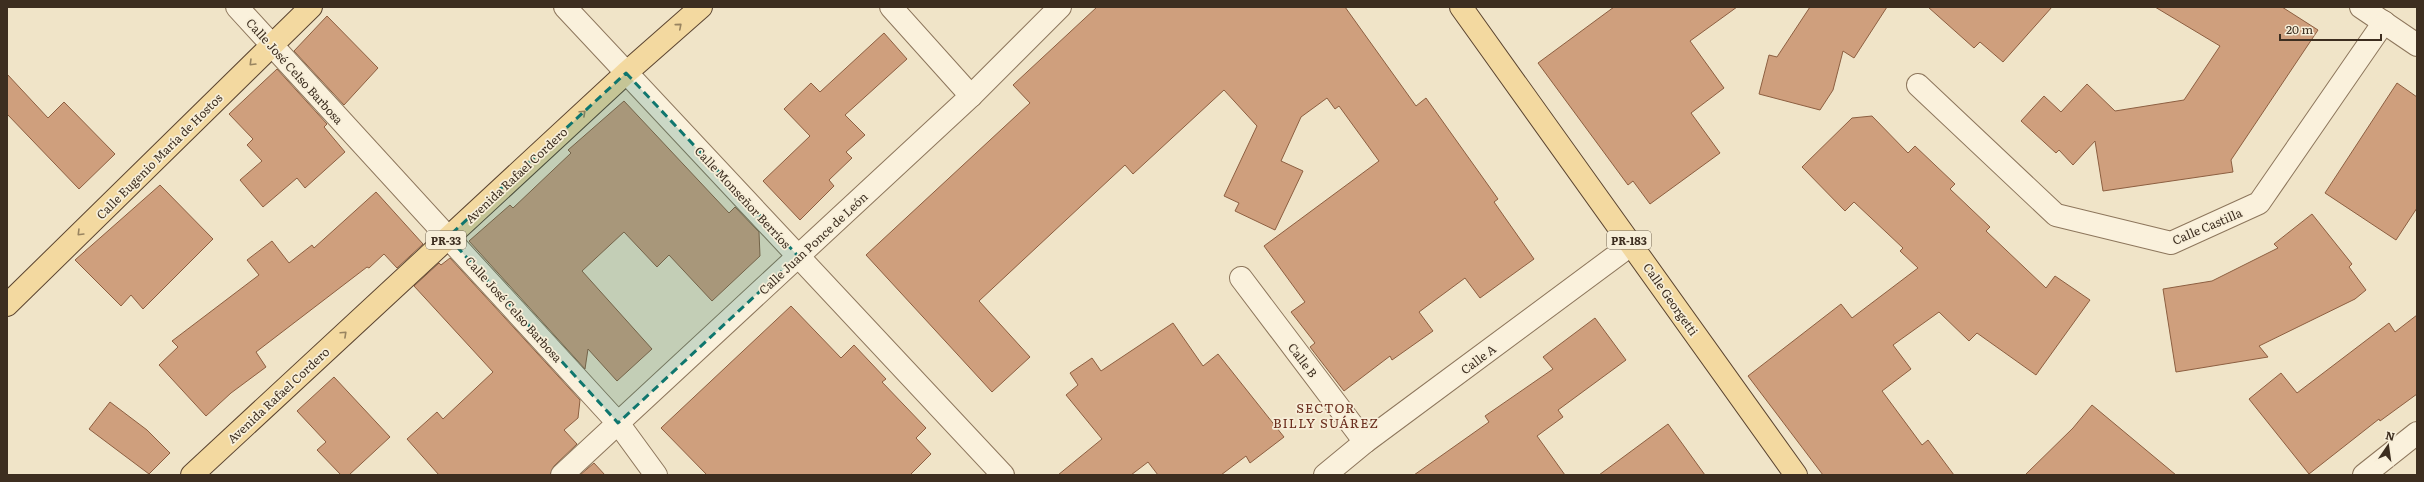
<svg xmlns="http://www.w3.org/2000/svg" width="2424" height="482" font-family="Literata,serif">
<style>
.building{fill:#cf9f7d;stroke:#8d5f41}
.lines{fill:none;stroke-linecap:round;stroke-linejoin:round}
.street-casing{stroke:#8d765c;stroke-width:24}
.primary-casing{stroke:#5b4430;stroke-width:24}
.street{stroke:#faf1dc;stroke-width:22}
.primary{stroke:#f3d9a0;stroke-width:22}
.oneway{stroke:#988460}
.marked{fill:#0f766e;fill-opacity:0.2;stroke:#0f766e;stroke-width:3;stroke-dasharray:8 5;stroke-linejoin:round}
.labels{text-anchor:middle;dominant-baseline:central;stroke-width:3.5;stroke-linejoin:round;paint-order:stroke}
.shield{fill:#f7eed8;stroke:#756857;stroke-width:1}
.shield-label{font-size:11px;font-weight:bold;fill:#3d2e20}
.street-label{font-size:12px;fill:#3d2e20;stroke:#f7eed8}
.neighbourhood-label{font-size:13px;letter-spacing:1px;fill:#6b2e1e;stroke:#f7eed8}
</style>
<rect width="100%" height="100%" fill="#f0e4c8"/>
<!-- building -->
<g class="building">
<path d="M1097,7H1345L1416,106L1426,98L1498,199L1494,202L1534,259L1480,298L1465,278L1419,312L1433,331L1392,360L1390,356L1344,391L1310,347L1315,343L1291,312L1305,302L1264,246L1379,161L1339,106L1335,109L1327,98L1301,117L1281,161L1303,171L1275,230L1235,211L1239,203L1224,196L1257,126L1224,90L1133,174L1125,165L979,301L1030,357L992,392L866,255L1030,103L1013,85Z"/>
<path d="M1614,7H1737L1690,41L1724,88L1691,113L1720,153L1650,204L1633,181L1628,185L1538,63Z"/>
<path d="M1810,7H1887L1854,58L1843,51L1833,90L1820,110L1759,94L1769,55L1777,57Z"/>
<path d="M1928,7H2052L2003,62L1980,42L1974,48Z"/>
<path d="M2155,7H2282L2318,30L2231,160L2233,172L2103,191L2095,141L2073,165L2059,150L2056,153L2021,121L2044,96L2061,112L2087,84L2115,111L2184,100L2220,46Z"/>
<path d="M327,16L378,68L344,105L294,51Z"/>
<path d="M884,33L907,59L845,115L865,135L846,152L852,158L829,180L834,186L800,220L763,181L810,136L784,109L811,83L820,92Z"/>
<path d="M277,69L327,124L324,127L345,152L305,188L297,178L263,207L240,180L262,161L247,145L253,139L229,114Z"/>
<path d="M7,74L48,118L64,102L115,154L79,189L7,114Z"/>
<path d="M2397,83L2417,97V208L2396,240L2325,193Z"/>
<path d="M624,101L729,213L735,207L759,232L760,256L712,301L669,255L657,267L624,232L582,271L652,349L617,381L588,349L585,369L469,241L510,205L513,208L571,153L568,150Z"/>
<path d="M1872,116L1908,153L1915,146L1955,184L1950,189L1990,227L1986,231L2046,288L2055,276L2090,300L2036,375L1977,333L1969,341L1939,312L1893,345L1911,369L1882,391L1922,445L1928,440L1954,475H1823L1748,376L1841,304L1852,318L1918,268L1900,251L1903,248L1854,202L1845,211L1802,167L1852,118Z"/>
<path d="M160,185L213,239L143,309L131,295L121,306L75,260Z"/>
<path d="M376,192L423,244L397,268L384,254L369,268L367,267L256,352L266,367L231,393L206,416L159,365L178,347L172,341L259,275L247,260L272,241L289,263L312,245L314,248Z"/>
<path d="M2312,214L2352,264L2349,267L2366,290L2355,299L2259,346L2268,357L2176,372L2163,289L2212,281L2278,248L2274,244Z"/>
<path d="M450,258L580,400L578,418L564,430L577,444L554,466L550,475H439L407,439L437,412L443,419L493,372L414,286L439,263L441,265Z"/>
<path d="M791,306L841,358L854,345L886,379L882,382L926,428L916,438L931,454L910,475H707L661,428Z"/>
<path d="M2417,315V394L2380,421L2379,419L2309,474L2249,399L2281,373L2297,393L2389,323L2395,332Z"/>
<path d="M1595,318L1626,360L1558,410L1563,417L1537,436L1565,475H1414L1489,422L1485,416L1553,369L1543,357Z"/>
<path d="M1173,323L1203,366L1218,354L1284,437L1250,463L1246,456L1221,475H1158L1148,462L1131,475H1058L1102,439L1066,395L1078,385L1070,373L1092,358L1101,371Z"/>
<path d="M334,377L390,437L349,475H341L317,450L326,442L297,411Z"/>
<path d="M110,402L147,430L170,453L149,474L89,429Z"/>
<path d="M2092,405L2176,475H2025L2073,428Z"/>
<path d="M1668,424L1705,475H1599Z"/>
<path d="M594,463L605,475H580Z"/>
</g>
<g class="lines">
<defs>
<g id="street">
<path d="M237,7L618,423L656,475"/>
<path d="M565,7L1003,475"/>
<path d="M891,7L971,96"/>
<path d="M2361,7L2417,45"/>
<path d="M1918,85L2056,215L2171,243L2259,203L2384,22"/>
<path d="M1241,278L1365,442"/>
<path d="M562,475L971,96L1060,7"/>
<path d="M1325,475L1365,442L1632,244"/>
<path d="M2364,475L2417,433"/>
</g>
<g id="primary">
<path d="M1461,7L1796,475"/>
<path d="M7,305L311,7"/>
<path d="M192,475L626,73L701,7"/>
</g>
</defs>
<!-- street casing -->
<use href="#street" class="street-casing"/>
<!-- primary casing -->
<use href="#primary" class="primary-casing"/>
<!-- street -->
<use href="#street" class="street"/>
<!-- primary -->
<use href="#primary" class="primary"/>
</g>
<!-- one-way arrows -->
<defs><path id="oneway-chevron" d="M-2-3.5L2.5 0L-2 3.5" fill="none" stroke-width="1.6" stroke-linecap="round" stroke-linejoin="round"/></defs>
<g class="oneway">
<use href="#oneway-chevron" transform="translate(679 26) rotate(-41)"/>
<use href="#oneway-chevron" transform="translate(252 63) rotate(135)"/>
<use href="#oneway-chevron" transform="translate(583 113) rotate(-43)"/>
<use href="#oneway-chevron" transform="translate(80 233) rotate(135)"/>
<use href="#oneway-chevron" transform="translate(344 334) rotate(-43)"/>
</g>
<!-- marked area -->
<path class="marked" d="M626,73L798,256L618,423L448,237Z"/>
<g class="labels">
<!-- shield labels -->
<g class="shield">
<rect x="426" y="231" width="40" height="18" rx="3"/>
<rect x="1607" y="231" width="44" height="18" rx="3"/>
</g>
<g class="shield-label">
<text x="446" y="240">PR-33</text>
<text x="1629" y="240">PR-183</text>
</g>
<!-- street labels -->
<g class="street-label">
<text transform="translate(295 71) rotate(48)">Calle José Celso Barbosa</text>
<text transform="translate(159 156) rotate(-45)">Calle Eugenio María de Hostos</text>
<text transform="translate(516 175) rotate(-43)">Avenida Rafael Cordero</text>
<text transform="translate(743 197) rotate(47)">Calle Monseñor Berríos</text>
<text transform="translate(2207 226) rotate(-23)">Calle Castilla</text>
<text transform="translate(813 243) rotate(-43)">Calle Juan Ponce de León</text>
<text transform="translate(1671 299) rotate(55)">Calle Georgetti</text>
<text transform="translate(514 309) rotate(48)">Calle José Celso Barbosa</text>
<text transform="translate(1478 359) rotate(-37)">Calle A</text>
<text transform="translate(1303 360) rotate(53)">Calle B</text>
<text transform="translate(278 395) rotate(-43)">Avenida Rafael Cordero</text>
</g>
<!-- neighbourhood labels -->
<g class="neighbourhood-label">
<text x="1326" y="407">SECTOR<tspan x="1326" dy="15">BILLY SUÁREZ</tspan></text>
</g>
</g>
<!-- border -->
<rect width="2424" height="482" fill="none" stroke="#3d2e20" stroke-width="16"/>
<!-- north arrow -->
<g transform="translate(2388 446) rotate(13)" stroke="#f7eed8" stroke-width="3" paint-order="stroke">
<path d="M0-3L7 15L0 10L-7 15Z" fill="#3d2e20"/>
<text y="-6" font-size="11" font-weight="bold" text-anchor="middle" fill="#3d2e20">N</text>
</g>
<!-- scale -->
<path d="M2280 34v6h101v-6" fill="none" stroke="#3d2e20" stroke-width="2"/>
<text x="2286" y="34" font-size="12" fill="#3d2e20" stroke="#f7eed8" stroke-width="3" paint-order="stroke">20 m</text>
</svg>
